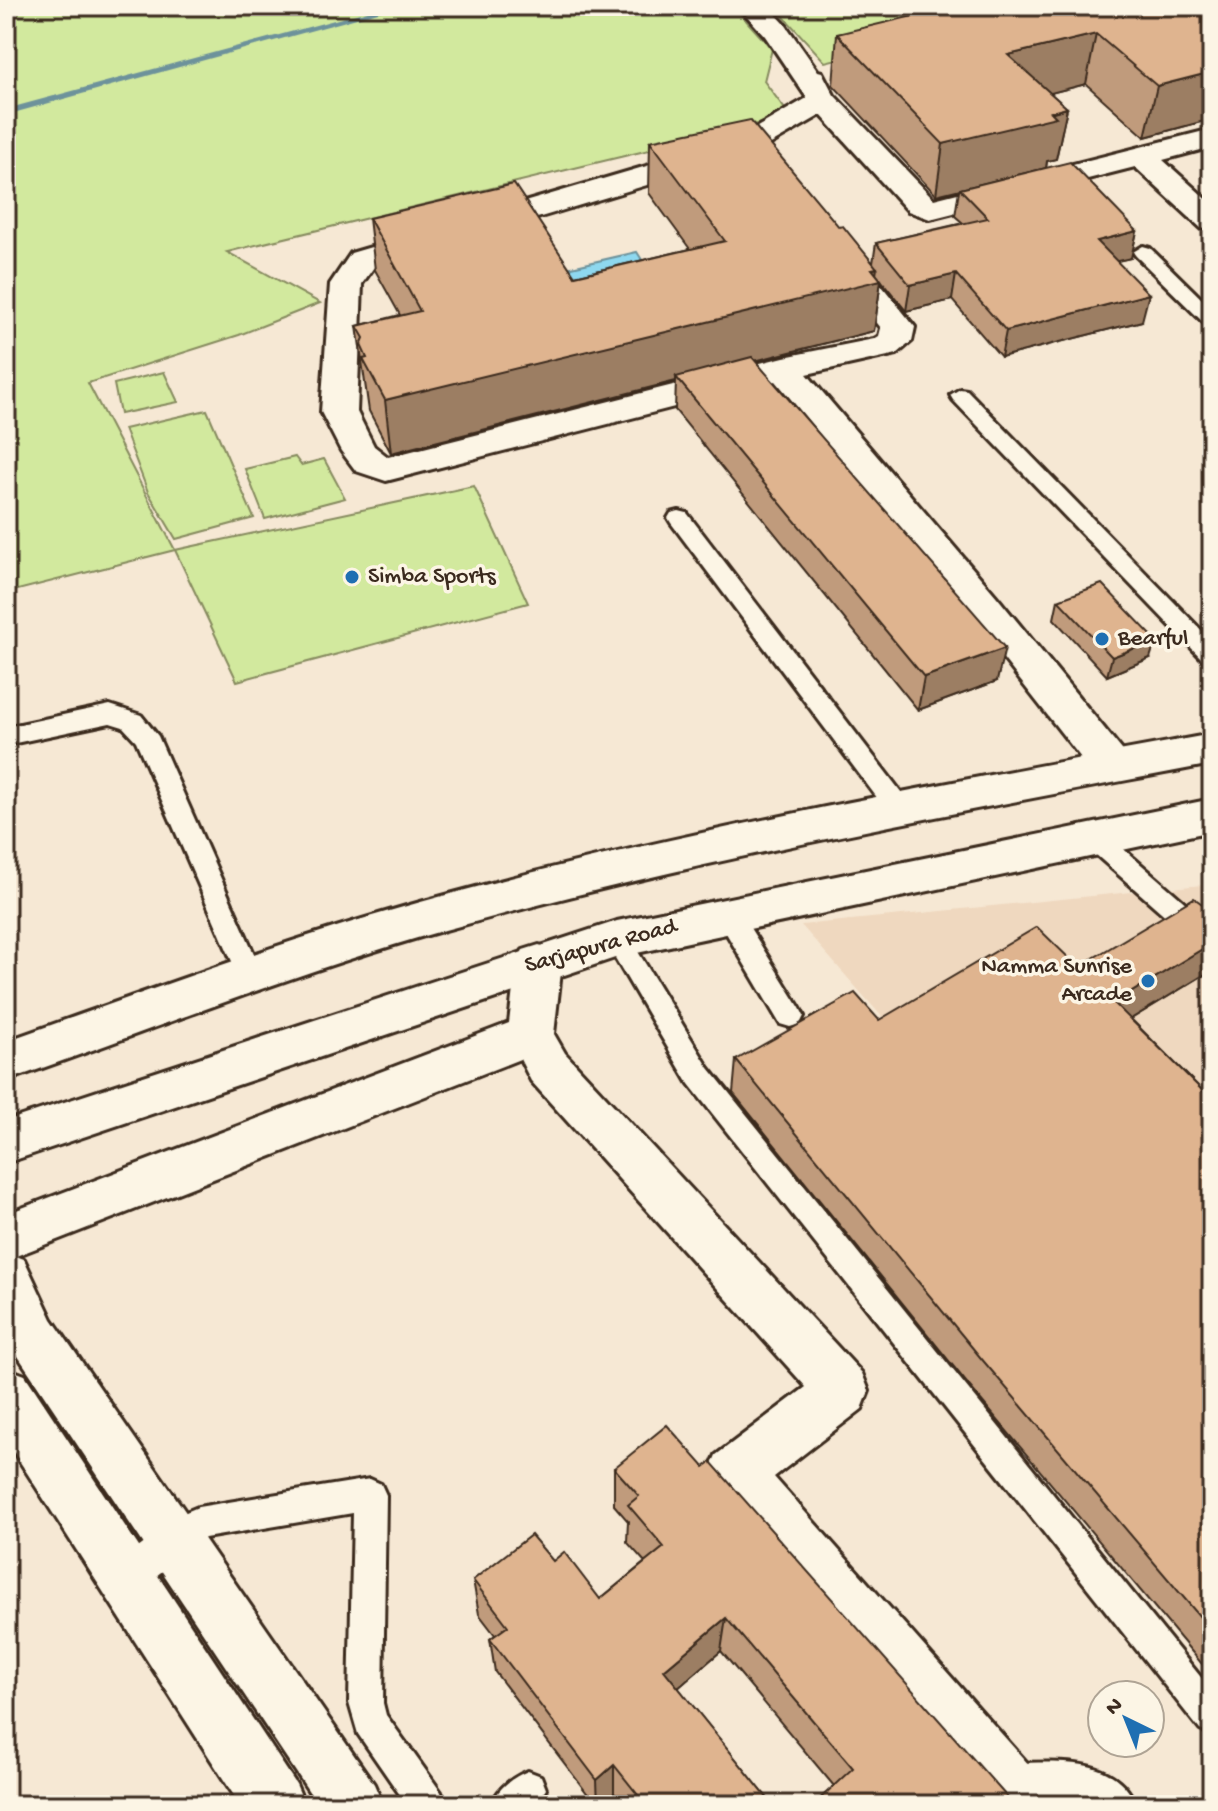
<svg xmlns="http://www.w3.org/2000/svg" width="1218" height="1811" font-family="'Gochi Hand',sans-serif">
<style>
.built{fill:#efd8bf}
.green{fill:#d2e99e;stroke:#868a5e;stroke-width:2}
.water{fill:#8ed8ef;stroke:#6d929b;stroke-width:2}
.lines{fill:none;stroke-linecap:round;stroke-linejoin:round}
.stream{fill:#6d929b;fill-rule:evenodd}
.service-casing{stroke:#3b2a1e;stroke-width:6}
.minor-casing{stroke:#3b2a1e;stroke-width:6}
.primary-casing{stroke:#3b2a1e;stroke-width:6}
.service{fill:#fcf5e5;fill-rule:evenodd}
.minor{fill:#fcf5e5;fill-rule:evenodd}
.primary{fill:#fcf5e5;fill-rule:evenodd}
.wall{fill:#c09b7b;stroke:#3b2a1e;stroke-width:2}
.shaded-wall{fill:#9c7e64;stroke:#3b2a1e;stroke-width:2}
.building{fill:#dfb48f;stroke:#3b2a1e;stroke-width:2}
.poi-dot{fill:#1f6fb2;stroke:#fcf5e5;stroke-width:3}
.labels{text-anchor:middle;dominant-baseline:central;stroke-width:7;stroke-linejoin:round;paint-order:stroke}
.poi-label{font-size:24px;fill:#3b2a1e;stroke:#fcf5e5;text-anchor:start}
.street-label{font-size:24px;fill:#3b2a1e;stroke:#fcf5e5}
</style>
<rect width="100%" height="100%" fill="#f6e8d4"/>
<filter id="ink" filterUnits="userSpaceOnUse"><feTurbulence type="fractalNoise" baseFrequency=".0125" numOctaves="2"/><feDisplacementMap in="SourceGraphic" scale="16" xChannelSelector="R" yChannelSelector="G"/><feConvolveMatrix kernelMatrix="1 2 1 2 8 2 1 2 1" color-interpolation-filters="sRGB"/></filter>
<g filter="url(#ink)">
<!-- built -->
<path class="built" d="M1202,885L1212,893V1390L801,925Z"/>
<!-- green -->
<g class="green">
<path d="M6,6H733L772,49L764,81L790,116L227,252L320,303L239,335L88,383L175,550L474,486L528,603L237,681L175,550L6,593Z"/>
<path d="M774,6H1055L825,62Z"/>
<path d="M164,372L178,402L120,414L114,384Z"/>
<path d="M207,410L254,518L176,539L148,492L124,429Z"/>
<path d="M295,457L301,465L324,459L345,498L265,519L245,469Z"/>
</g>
<!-- water -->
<path class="water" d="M637,252L653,277H568L563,269Z"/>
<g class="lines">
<!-- stream -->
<g class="stream">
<path d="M386,6H400L6,115V109Z"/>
<path d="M716,6H743C737,10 722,10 716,6Z"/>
</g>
<defs>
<g id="service">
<path d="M1143,246L1150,248L1212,309V326L1205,324L1136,256L1133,252Z"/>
<path d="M960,389L967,390L1212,641V663L1204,661L953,400L950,395Z"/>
<path d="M679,511L687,513L908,801L911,808L908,815L899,817L890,815L671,523L668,518L671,513Z"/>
<path d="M110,705L141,715L158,736L263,974L259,982L250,985L241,982L136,741L123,727L110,723L6,745V727Z"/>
<path d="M1095,829L1104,832L1212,926V953L1203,949L1086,846L1082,839L1086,832Z"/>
<path d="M728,904L737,907L800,1008L804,1016L800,1024L790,1027L780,1024L719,921L715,914L719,907Z"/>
<path d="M617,928L626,932L709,1068L1212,1691V1735L1200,1730L689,1084L604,939L608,932Z"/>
<path d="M370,1479L381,1484L386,1495L383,1703L386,1715L441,1792L446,1805H407L358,1734L349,1703L353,1513L205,1538L138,1590L126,1595L114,1590L109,1578L114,1566L186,1512L198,1507Z"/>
<path d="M1011,1763C1056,1763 1115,1754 1136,1805H1089L1081,1799H1011L999,1793L993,1781L999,1769Z"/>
<path d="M528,1771L541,1776L546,1789L536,1805H491C498,1788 511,1778 528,1771Z"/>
</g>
<g id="minor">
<path d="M738,6H768L785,24L818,71L822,72L834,95L934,199L1212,129V147L1163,160L1212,204V231L1201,228L1135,167L930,219L908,211L821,115L757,152L374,267L362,284L357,412L374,446L388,457L784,357L874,339L879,336L881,328L826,257L831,250L842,247L853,250L915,327L912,341L897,354L807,374L997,597L1126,755L1132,766L1126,777L1111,781L1096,777L969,615L776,381L386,481L356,471L341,451L321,412L330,284L351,253L735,140L807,98L765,36Z"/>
<path d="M539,945L555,950L562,963L554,1034L565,1053L862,1373L869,1391L862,1409L774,1477L1046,1784L1055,1805H985L716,1493L708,1474L716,1455L806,1387L531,1081L520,1059L16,1256L24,1259L52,1319L374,1784L383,1805H318L16,1353L6,1331V1214L509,1023L516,963L523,950Z"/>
<path d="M6,1368L25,1375L296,1784L305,1805H240L6,1440Z"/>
</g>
<g id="primary">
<path d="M1212,734V764C955,813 697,859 445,930C296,972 152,1030 6,1081V1041C151,990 297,935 446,895C698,827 956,781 1212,734Z"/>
<path d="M1212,799V831L618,957L6,1163V1121L617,921Z"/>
</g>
</defs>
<!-- service casing -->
<use href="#service" class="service-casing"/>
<!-- minor casing -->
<use href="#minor" class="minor-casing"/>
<!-- primary casing -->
<use href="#primary" class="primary-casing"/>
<!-- service -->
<use href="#service" class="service"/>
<!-- minor -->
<use href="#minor" class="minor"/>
<!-- primary -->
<use href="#primary" class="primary"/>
</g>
<!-- wall -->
<g class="wall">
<path d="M1212,7V119L1145,137L1086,84L1050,93L1067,108L1056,159L1047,161L1046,168L1137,231L1131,258L1116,261L1142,321L1001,357L952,300L906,311L881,280L874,331L755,361L997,681L918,710L675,410L676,381L391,453L369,411L357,326L400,315L375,270L369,218L575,276L690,249L649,193L650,141L839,227L873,263L876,243L963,223L955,216L959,190L936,195L833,85L837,34Z"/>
<path d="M1058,600L1150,658L1107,676L1054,619Z"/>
<path d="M1212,911V970L1131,1019L1212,1100V1676L970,1387L733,1093L736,1060L879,1020L1078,967Z"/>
<path d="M704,1467L1014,1805L834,1786L721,1651L678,1688L773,1805H624L614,1793L600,1805H596L495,1672L490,1639L495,1635L479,1614L473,1580L553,1561L600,1599L645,1562L627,1542L628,1521L614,1505V1468Z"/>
</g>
<!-- shaded-wall -->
<g class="shaded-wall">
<path d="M1096,34L1086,84L1000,106L1008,55Z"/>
<path d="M1212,72V119L1145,137L1157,86Z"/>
<path d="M1067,108L1056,159L1047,161L1046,168L936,195L943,144Z"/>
<path d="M1137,231L1131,258L1091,267L1097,241Z"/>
<path d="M877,268L875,281L881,280L874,331L679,380L676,377V381L391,453L385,400Z"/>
<path d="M956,274L952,300L906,311L910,285Z"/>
<path d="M1149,294L1142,321L1001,357L1006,331Z"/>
<path d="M1156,640L1150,658L1107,676L1112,657Z"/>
<path d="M1005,648L997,681L918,710L924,677Z"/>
<path d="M1212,943V970L1101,1037L1114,1003Z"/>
<path d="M726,1618L721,1651L662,1702L664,1670Z"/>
<path d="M614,1765V1793L600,1805H598L597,1780Z"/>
</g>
<!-- building -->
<g class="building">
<path d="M955,6H1211L1212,7V72L1157,86L1096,34L1008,55L1067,108L1051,112L1056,117L943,144L837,34Z"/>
<path d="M750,120L839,227L843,226L877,268L872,269L881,280L385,400L363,359L367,358L361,345L364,338L357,326L420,311L369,218L514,184L575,276L725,241L650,141Z"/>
<path d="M1070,162L1137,231L1097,241L1149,294L1006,331L956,274L910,285L876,243L988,218L960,189Z"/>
<path d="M752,357L1005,648L924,677L676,377Z"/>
<path d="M1102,584L1156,640L1112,657L1058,600Z"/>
<path d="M1194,898L1212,911V943L1114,1003L1212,1100V1631L980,1357L736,1060L855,993L879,1020L1037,927L1078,967Z"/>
<path d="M667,1425L704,1467L711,1462L1014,1805H813L853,1768L726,1618L664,1670L773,1805H646L614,1765L597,1780L490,1639L508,1626L473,1580L531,1535L553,1561L564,1552L600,1599L664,1547L628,1505L639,1496L614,1468Z"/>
</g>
</g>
<!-- markers -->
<g class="poi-dot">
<circle cx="352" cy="577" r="8"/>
<circle cx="1102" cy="639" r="8"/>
<circle cx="1148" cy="981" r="8"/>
</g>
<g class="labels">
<!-- poi labels -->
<g class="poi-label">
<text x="368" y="577">Simba Sports</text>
<text x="1118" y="639">Bearful</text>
<text x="1132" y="967" text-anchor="end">Namma Sunrise<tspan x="1132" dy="28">Arcade</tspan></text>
</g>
<!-- street labels -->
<g class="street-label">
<text transform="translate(601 947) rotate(-15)">Sarjapura Road</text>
</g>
</g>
<!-- margin -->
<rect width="1218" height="1811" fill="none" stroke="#fcf5e5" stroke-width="32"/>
<rect x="16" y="16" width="1186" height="1779" fill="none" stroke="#3b2a1e" stroke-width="3" filter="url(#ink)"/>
<!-- north arrow -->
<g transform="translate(1126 1719) rotate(317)"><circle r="38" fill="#fcf5e5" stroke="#afa495" stroke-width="2"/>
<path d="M0-6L14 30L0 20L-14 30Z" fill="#1f6fb2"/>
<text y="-12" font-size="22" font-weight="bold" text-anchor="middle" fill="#3b2a1e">N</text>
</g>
</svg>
